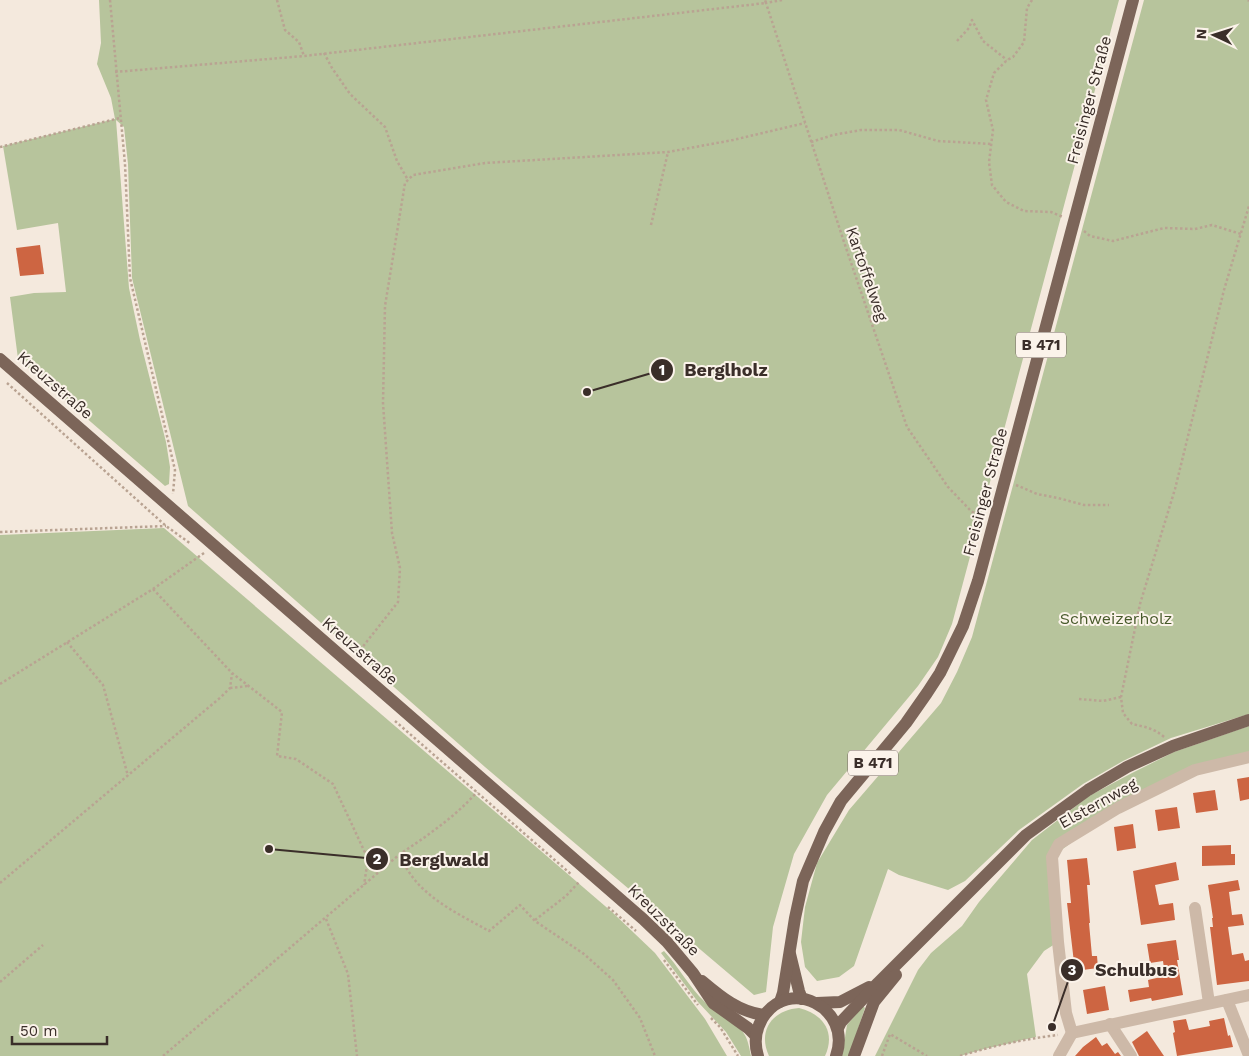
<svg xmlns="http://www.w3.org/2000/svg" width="1249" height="1056" font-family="'Work Sans',sans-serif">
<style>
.green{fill:#b7c49c}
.building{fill:#cd6542}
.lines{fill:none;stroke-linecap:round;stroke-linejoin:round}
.path{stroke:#b9a392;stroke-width:2.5;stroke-dasharray:2.5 2.5;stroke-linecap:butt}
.minor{stroke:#cdb9a8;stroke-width:12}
.major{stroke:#7c6559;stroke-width:12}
.labels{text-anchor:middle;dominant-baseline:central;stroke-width:4;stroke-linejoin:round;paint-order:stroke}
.shield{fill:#fbf3ea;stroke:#746963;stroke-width:1}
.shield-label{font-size:15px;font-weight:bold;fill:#3a2e29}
.street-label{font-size:16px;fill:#3a2e29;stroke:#fbf3ea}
.park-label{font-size:16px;fill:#485a2b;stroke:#fbf3ea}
.leader{fill:none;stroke:#3a2e29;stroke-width:2}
.callout-dot{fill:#3a2e29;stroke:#fbf3ea;stroke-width:2}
.mark-label{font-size:15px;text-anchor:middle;font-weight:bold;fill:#fff}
.callout-label{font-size:18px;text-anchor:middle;font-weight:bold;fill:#3a2e29;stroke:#fbf3ea;stroke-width:4;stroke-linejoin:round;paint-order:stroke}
</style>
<rect width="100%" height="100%" fill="#f4e9dd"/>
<!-- green -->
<g class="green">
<path d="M99,0H1119L952,624L938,657L918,686L827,795L794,854L773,927L766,992L754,995L485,767L188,506L132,278L128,164L124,127L116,120L129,288L140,340L166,442L170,467L169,484L165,486L18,359L10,297L34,293L66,292L58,223L17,230L3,146L115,119L111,98L97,64L101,43Z"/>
<path d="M1144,0H1249V714L1171,738L1123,761L1083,784L1019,830L965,881L948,890L899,875L888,869L854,966L839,977L817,981L805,967L801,942L805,907L817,863L849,810L941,703L957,672L972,637Z"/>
<path d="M164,528L612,912L655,953L705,1019L727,1056H0V535Z"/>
<path d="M1249,726V757L1195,770L1118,808L1052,857L1058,942L1044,951L1027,974L1036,1037L984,1049L960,1056H875L918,970L931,953L962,926L979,902L1032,840L1089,796L1132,773L1174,752Z"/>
<path d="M664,951C679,967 689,987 705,1002C716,1014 732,1020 742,1031C748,1038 749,1047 751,1056H741L726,1032L698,1002L661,953Z"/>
<path d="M863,1006L865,1008L849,1056H842L847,1025Z"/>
<path d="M799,1008C823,1014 836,1032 825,1056H769C757,1030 773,1010 799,1008Z"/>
</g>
<!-- building -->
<g class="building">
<path d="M40,245L44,274L20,276L16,248Z"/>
<path d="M1249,777V799L1240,801L1237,779Z"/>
<path d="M1215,790L1218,810L1196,813L1193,793Z"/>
<path d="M1177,807L1180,828L1158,831L1155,810Z"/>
<path d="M1133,824L1136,848L1117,851L1114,827Z"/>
<path d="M1231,845V854H1235V865L1202,866V846Z"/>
<path d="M1087,858L1090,885H1087L1090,923H1089L1092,956H1097L1098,968L1075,971L1067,903H1071L1067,860Z"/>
<path d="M1176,862L1179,880L1155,885L1159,905L1173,903L1175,920L1141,925L1133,871Z"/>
<path d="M1238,880L1240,890L1229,892L1232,915L1242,914L1244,925L1228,927L1232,955L1243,953L1245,961L1249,960V981L1217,985L1210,927H1213L1212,918H1213L1208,885Z"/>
<path d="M1176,940L1179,960H1177L1183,995L1152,1001L1151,998L1130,1002L1128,990L1149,987L1148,980L1165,976L1163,961L1150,963L1147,944Z"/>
<path d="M1105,986L1109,1010L1087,1014L1083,990Z"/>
<path d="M1224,1018L1228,1036L1230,1035L1233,1047L1177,1056L1173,1033L1175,1032L1173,1021L1186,1019L1189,1030L1210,1026L1209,1021Z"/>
<path d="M1147,1031L1164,1056H1139L1132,1042Z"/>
<path d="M1096,1037L1102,1046L1107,1043L1115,1054L1118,1052L1121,1056H1075L1083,1047Z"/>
</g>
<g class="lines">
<!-- path -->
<g class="path">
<path d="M110,0L125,164L130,278L175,470L173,494"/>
<path d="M277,0L285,30L299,42L304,56"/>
<path d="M782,0L766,3L844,242L907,427L948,487L971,511L982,518"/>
<path d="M1032,0L1027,8L1024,42L1013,57L1007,60L994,73L986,100L993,130L989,162L992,185L1006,202L1024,211L1051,212L1063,217"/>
<path d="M1248,0L1249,1"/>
<path d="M957,41L969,28L972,20L983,41L1007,60"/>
<path d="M324,53L332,68L350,94L385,127L397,161L408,180"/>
<path d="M115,72L304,56L766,3L765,0"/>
<path d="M811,142L833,135L861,130H899L938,141L992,144"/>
<path d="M0,147L120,118"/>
<path d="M651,225L668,152"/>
<path d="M1084,231L1090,236L1113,241L1164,228L1195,229L1212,225L1241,234"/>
<path d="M7,383L166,526L191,544"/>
<path d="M1016,485L1037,494L1058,498L1084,505H1109"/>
<path d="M0,532L166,526"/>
<path d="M153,589L232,673L282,712L277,756L296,759L333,784L368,859L364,885"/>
<path d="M67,642L103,685L128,776"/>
<path d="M357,654L398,602L400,568L392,533L383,403L385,306L405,183L413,175L485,163L668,152L733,140L805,123"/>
<path d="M0,684L153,589L204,553"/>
<path d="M230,688L248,686"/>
<path d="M1079,699L1103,701L1121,697"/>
<path d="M395,721L572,875"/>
<path d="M1164,737C1154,728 1145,727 1132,724L1123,713L1121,697L1140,604L1175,489L1224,290L1249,206"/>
<path d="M400,854C414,894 455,912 489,931L520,905L535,921L584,954L613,980L640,1018L655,1056"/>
<path d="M0,883L221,697L230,688L232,674"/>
<path d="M608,907L636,931"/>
<path d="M326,919L348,974L357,1056"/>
<path d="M535,920L566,896L579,882"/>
<path d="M664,960L698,1005"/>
<path d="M0,982L43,945"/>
<path d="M711,1018L720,1027L738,1056"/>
<path d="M163,1056L400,854C427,836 455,817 477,792"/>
<path d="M882,1056L890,1034L927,1056"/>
<path d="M960,1056C992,1046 1024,1039 1058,1035"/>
</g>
<!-- minor -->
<g class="minor">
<path d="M1195,908L1209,1003"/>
<path d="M1227,1000L1248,1053"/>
<path d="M1110,1024L1131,1056"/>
<path d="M1072,1033L1066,1013L1058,942L1052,857L1059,844L1118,808L1195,770L1249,757"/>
<path d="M1072,1033L1249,995"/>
<path d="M1059,1056L1072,1033"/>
</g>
<!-- major -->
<g class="major">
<path d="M0,359L643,919L667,942L693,973L713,1003L748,1028L756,1036"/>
<path d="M790,954L799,991L802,999"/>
<path d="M702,981C721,997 739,1012 764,1015"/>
<path d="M780,1002L783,993L795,918L803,881L824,832L841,801L906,723L927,693L940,673L963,626L978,581L1133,0"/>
<path d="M817,1003L840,1002L869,987"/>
<path d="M838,1028L841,1022L878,983L1026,835L1088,790L1127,767L1173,746L1249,720"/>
<path d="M758,1056C754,1043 755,1031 762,1019C788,975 853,1008 836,1056"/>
<path d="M854,1056L874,1002L896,975"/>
</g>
</g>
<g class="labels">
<!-- shield labels -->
<g class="shield">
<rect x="1016" y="332.5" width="50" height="25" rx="4"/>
<rect x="848" y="750.5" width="50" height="25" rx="4"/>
</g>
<g class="shield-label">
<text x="1041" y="345">B 471</text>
<text x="873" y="763">B 471</text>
</g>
<!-- street labels -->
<g class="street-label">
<text transform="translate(1089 100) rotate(-75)">Freisinger Straße</text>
<text transform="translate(867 274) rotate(71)">Kartoffelweg</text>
<text transform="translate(55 385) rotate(41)">Kreuzstraße</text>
<text transform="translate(985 492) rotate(-75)">Freisinger Straße</text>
<text transform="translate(360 651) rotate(41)">Kreuzstraße</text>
<text transform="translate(1098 803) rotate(-29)">Elsternweg</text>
<text transform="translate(664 920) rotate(45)">Kreuzstraße</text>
</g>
<!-- park labels -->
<g class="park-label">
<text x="1116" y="618">Schweizerholz</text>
</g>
</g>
<!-- callouts -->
<path class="leader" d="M587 392L662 370M269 849L377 859M1052 1027L1072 970"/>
<g class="callout-dot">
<circle cx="587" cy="392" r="5"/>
<circle cx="269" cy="849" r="5"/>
<circle cx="1052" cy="1027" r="5"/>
<circle cx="662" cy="370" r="12"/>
<circle cx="377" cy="859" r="12"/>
<circle cx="1072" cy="970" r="12"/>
</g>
<g class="mark-label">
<text x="662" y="375">1</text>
<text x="377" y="864">2</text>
<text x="1072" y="975">3</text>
</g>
<g class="callout-label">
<text x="726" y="376">Berglholz</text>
<text x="444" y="866">Berglwald</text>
<text x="1136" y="976">Schulbus</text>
</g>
<!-- north arrow -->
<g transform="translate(1214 35) rotate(274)" stroke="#fbf3ea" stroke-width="4" paint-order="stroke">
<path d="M0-4L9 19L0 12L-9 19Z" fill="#3a2e29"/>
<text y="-8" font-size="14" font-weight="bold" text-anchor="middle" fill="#3a2e29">N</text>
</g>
<!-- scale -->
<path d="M12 1036v8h95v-8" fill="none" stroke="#3a2e29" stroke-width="2.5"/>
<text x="20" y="1036" font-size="15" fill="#3a2e29" stroke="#fbf3ea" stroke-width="4" paint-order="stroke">50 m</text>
</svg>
